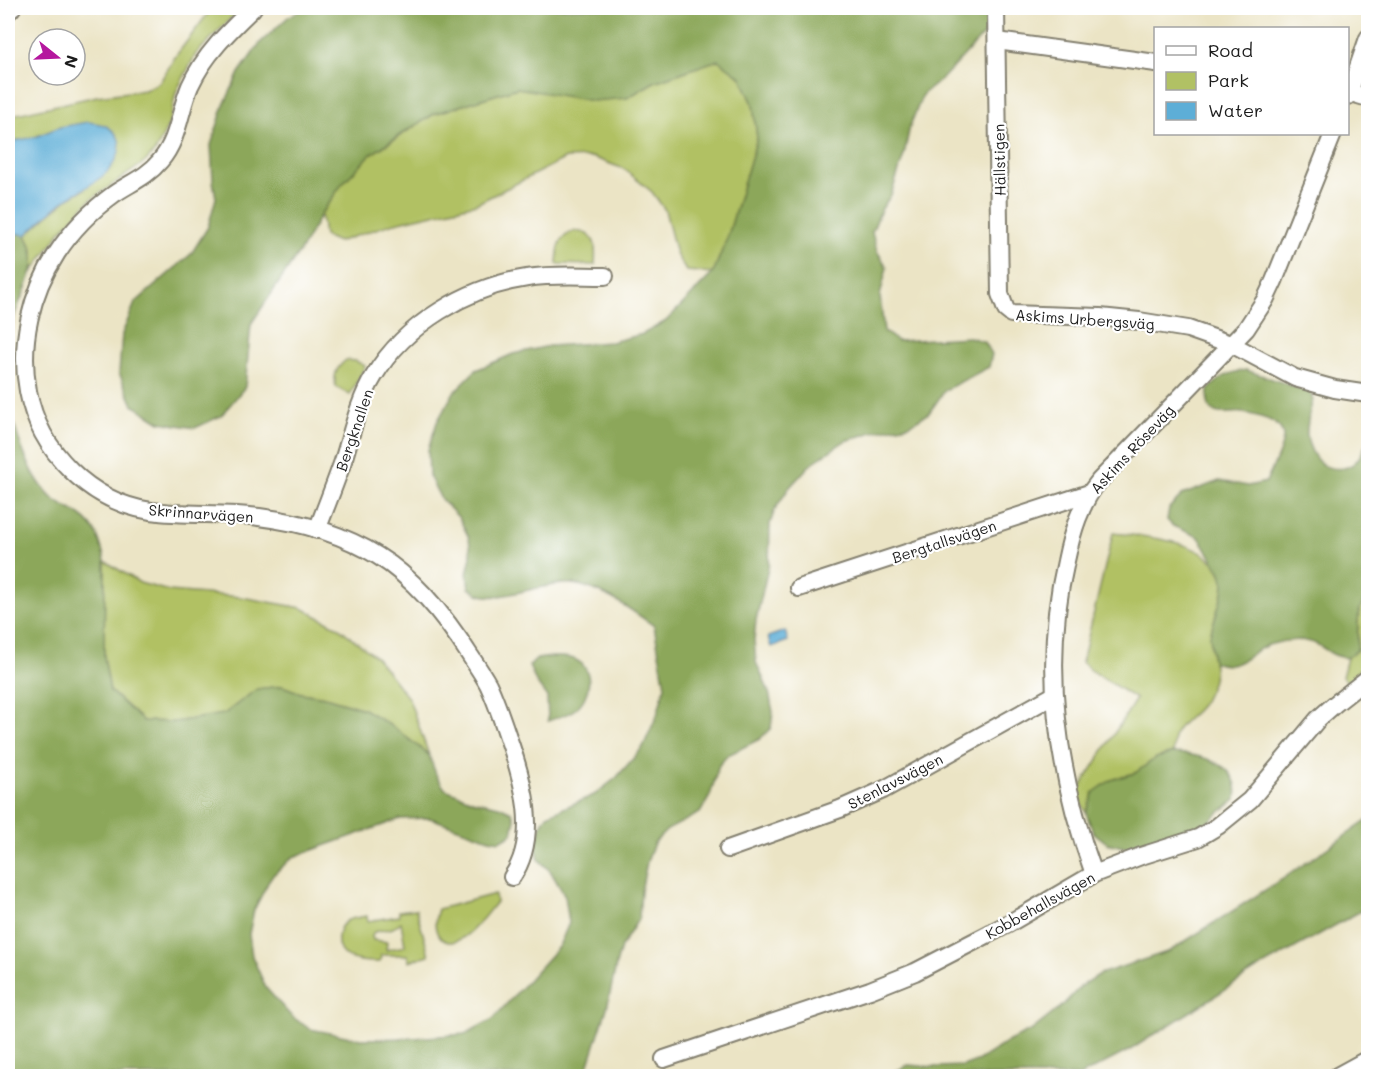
<svg xmlns="http://www.w3.org/2000/svg" width="1376" height="1084" font-family="Mali,sans-serif">
<style>
.green{fill:#b1c164;stroke:#666e40;stroke-width:1.5;fill-rule:evenodd}
.forest{fill:#8ca75a;stroke:#54623b;stroke-width:1.5}
.water{fill:#5daed7;stroke:#3c657a;stroke-width:1.5}
.lines{fill:none;stroke-linecap:round;stroke-linejoin:round}
.minor-casing{stroke:#848070;stroke-width:20}
.minor{stroke:#fff;stroke-width:16}
.labels{text-anchor:middle;dominant-baseline:central;stroke-width:4.5;stroke-linejoin:round;paint-order:stroke}
.street-label{font-size:15px;fill:#1c1c1c;stroke:#fff}
</style>
<rect width="100%" height="100%" fill="#fff"/>
<filter id="ink" filterUnits="userSpaceOnUse"><feTurbulence type="fractalNoise" baseFrequency=".0167" numOctaves="2"/><feDisplacementMap in="SourceGraphic" scale="12" xChannelSelector="R" yChannelSelector="G"/><feConvolveMatrix kernelMatrix="1 2 1 2 8 2 1 2 1" color-interpolation-filters="sRGB"/></filter>
<filter id="wash" filterUnits="userSpaceOnUse"><feTurbulence type="fractalNoise" baseFrequency=".008" numOctaves="4" result="noise"/><feDisplacementMap in="SourceGraphic" scale="24" xChannelSelector="R" yChannelSelector="G"/><feGaussianBlur stdDeviation="1.35" result="paint"/><feColorMatrix in="noise" values="0 0 0 0 0 0 0 0 0 0 0 0 0 0 0 0 0 1.4 0 .05"/><feComposite in="paint" operator="in"/></filter>
<g filter="url(#wash)">
<rect width="100%" height="100%" fill="#ebe4c5"/>
<!-- green -->
<g class="green">
<path d="M212,8H241L196,54L176,92L169,124L156,150L145,162L90,200L61,231L33,271V249L26,235L67,199L85,189L60,127L35,137L15,141L8,145V116L97,96L145,90L160,82L175,57Z"/>
<path d="M718,60L741,77L753,104L757,138L728,236L713,273L686,271L676,254L665,210L652,192L624,169L592,157L566,158L476,204L391,224L338,242L324,236L321,214L342,184L370,155L434,114L517,88L627,98L654,82Z"/>
<path d="M575,231C598,233 596,247 595,265L557,264C558,248 558,236 575,231Z"/>
<path d="M346,360L356,361L365,366L350,395L336,387C333,375 336,368 346,360Z"/>
<path d="M1113,533C1147,537 1217,540 1224,583C1226,596 1213,618 1211,632C1209,644 1213,656 1214,668C1215,679 1210,689 1205,699C1199,713 1181,720 1175,734C1173,739 1174,747 1173,753L1156,758L1135,773L1115,779L1095,792L1086,813L1080,801L1078,791L1136,699L1089,669L1082,662Z"/>
<path d="M105,561L140,583L169,591L241,597L302,608L338,627L377,658L409,699L429,755L396,729L364,709L325,697L301,693L282,686L257,689L224,714L175,722L143,721L110,691L104,657Z"/>
<path d="M1368,595V667L1348,682L1342,677L1347,658L1357,650C1359,631 1354,610 1368,595Z"/>
<path d="M495,894L496,902C486,914 457,958 439,936C433,928 435,918 438,909Z"/>
<path d="M416,909L429,955L409,961L407,955H381L380,962C368,962 352,962 343,954C334,945 337,926 348,920C353,918 361,917 367,916L368,921L399,916V911ZM401,922L405,946L386,950L387,942L373,940L372,936L374,932L393,928Z"/>
</g>
<!-- forest -->
<g class="forest">
<path d="M304,8H990L987,31L942,79L923,94L910,126L904,155L891,195L881,210L872,232L877,251L887,267L880,296L884,331L897,341L970,337L985,342L992,354L989,367L945,390L929,413L909,425L876,431L845,441L811,464L789,488L775,509L770,524L769,564L756,620L754,640L756,662L769,692L773,712L771,728L760,739L728,755L719,765L710,796L700,813L667,830L654,843L647,862L641,891L639,918L621,947L616,965L607,1008L585,1076H8V232L26,235C41,263 30,277 19,304C14,314 11,328 9,339C6,354 7,379 8,394C12,426 28,475 52,498C57,503 65,506 72,510C95,523 99,535 105,561L104,657L110,691L143,721L175,722L224,714L257,689L282,686L301,693L325,697L364,709L396,729L429,755L437,777L445,789L475,801L499,806L512,812L515,820L512,834L500,841L489,839L430,818L400,819L293,857L271,877L254,910L249,934L252,956L266,988L291,1016L310,1029L361,1039L414,1038L465,1034L493,1019L559,946L569,923L565,896L551,872L539,860L536,846L541,825L547,815L594,795L616,778L643,747L657,715L665,686L654,626C630,609 602,588 572,584C548,581 501,602 481,595C477,594 473,590 469,588L467,574L471,556L469,538L459,518L441,499L429,476L428,450L437,422L454,392L476,370L513,354L549,346L611,342L643,334L666,321L713,273L728,236L757,138L753,104L741,77L718,60L654,82L627,98L593,101L517,88L434,114L403,133L370,155L342,184L321,214L302,248L251,324L245,387L221,416L195,428L160,422L133,405L119,373L122,334L135,303L191,254L208,227L216,198L213,181L211,145L224,105L239,73L260,43L288,17Z"/>
<path d="M1246,370L1310,392L1313,399C1310,411 1306,423 1307,436C1308,445 1314,459 1322,464C1332,471 1350,470 1357,460C1362,455 1365,446 1368,440V595C1354,610 1359,631 1357,650L1347,658C1329,655 1331,652 1318,645C1305,638 1285,640 1272,644C1247,650 1243,673 1213,662L1210,635L1223,592L1224,584L1221,573L1199,537L1173,526L1167,520L1169,508L1182,495L1219,481L1248,486L1266,482C1271,469 1282,453 1283,438C1284,420 1256,415 1243,413C1233,411 1218,417 1211,409C1206,404 1208,396 1208,390C1222,376 1227,373 1246,370Z"/>
<path d="M551,657C559,657 567,656 574,659C596,668 591,698 574,710C567,715 556,718 548,721L547,697L536,682L529,666L537,659Z"/>
<path d="M1173,753C1201,754 1242,764 1236,799L1208,822L1184,836L1150,847L1127,848L1107,843L1093,832L1086,813L1094,792L1111,780L1135,773L1156,758Z"/>
<path d="M1368,820V907L1259,968L1130,1050L1080,1076H886L908,1065L936,1067L963,1066L979,1060L1009,1041L1032,1030L1061,1007L1081,986L1100,974L1170,951L1281,880Z"/>
</g>
<!-- water -->
<g class="water">
<path d="M88,122C93,123 101,123 106,126C127,137 121,157 107,172C96,183 81,190 68,198C53,208 39,223 26,235L8,232V145L15,141L35,137L60,127Z"/>
<path d="M785,631L788,641L771,647L768,637Z"/>
</g>
</g>
<g filter="url(#ink)">
<g class="lines">
<defs>
<g id="minor">
<path d="M253,8C229,31 204,55 190,86C179,112 179,139 160,161C147,177 130,183 114,194C92,210 72,230 57,253C31,293 19,343 28,391C39,451 90,502 151,511C187,516 223,512 259,517C299,522 343,534 378,556C417,580 447,619 471,657C477,666 483,675 488,684C496,701 502,719 508,737C523,780 540,836 512,877"/>
<path d="M996,8L1000,294L1006,310L1011,314L1100,317L1139,321L1188,329L1233,345L1295,378L1335,389L1368,394"/>
<path d="M8,12L12,8"/>
<path d="M997,41L1156,63"/>
<path d="M1348,92L1368,98"/>
<path d="M1348,96L1368,38"/>
<path d="M317,530C326,507 335,484 343,461C352,433 358,402 374,376C405,324 468,287 527,278C553,274 579,276 605,276"/>
<path d="M799,588L1089,493"/>
<path d="M728,849L840,809L883,790L1054,695"/>
<path d="M1094,874C1057,772 1041,667 1066,561C1072,532 1080,504 1099,481L1246,329L1265,300L1274,281L1333,134"/>
<path d="M664,1059L870,990L915,972L1008,924L1094,874L1141,856L1198,838L1218,826L1250,800L1318,719L1335,704L1368,678"/>
<path d="M1337,1076L1368,1059"/>
</g>
</defs>
<!-- minor casing -->
<use href="#minor" class="minor-casing"/>
<!-- minor -->
<use href="#minor" class="minor"/>
</g>
</g>
<g class="labels">
<!-- street labels -->
<g class="street-label">
<text transform="translate(999 160) rotate(-91)">Hällstigen</text>
<text transform="translate(1085 319) rotate(4)">Askims Urbergsväg</text>
<text transform="translate(354 430) rotate(-71)">Bergknallen</text>
<text transform="translate(1132 449) rotate(-47)">Askims Röseväg</text>
<text transform="translate(201 513) rotate(4)">Skrinnarvägen</text>
<text transform="translate(944 541) rotate(-18)">Bergtallsvägen</text>
<text transform="translate(895 781) rotate(-27)">Stenlavsvägen</text>
<text transform="translate(1040 905) rotate(-29)">Kobbehallsvägen</text>
</g>
</g>
<!-- margin -->
<rect width="1376" height="1084" fill="none" stroke="#fff" stroke-width="30"/>
<!-- legend -->
<rect x="1154" y="27" width="195" height="108" fill="#ffffff" stroke="#a4a4a4" stroke-width="1.5"/>
<rect x="1166" y="46" width="30" height="9" fill="#ffffff" stroke="#a4a4a4" stroke-width="1.5"/>
<text x="1208" y="57" font-size="18" fill="#1c1c1c">Road</text>
<rect x="1166" y="72" width="30" height="18" fill="#b1c164" stroke="#a4a4a4" stroke-width="1.5"/>
<text x="1208" y="87" font-size="18" fill="#1c1c1c">Park</text>
<rect x="1166" y="102" width="30" height="18" fill="#5daed7" stroke="#a4a4a4" stroke-width="1.5"/>
<text x="1208" y="117" font-size="18" fill="#1c1c1c">Water</text>
<!-- north arrow -->
<g transform="translate(57 57) rotate(108)"><circle r="28" fill="#ffffff" stroke="#a4a4a4" stroke-width="1.5"/>
<path d="M0-4.5L10 22L0 15L-10 22Z" fill="#b5179e"/>
<text y="-9" font-size="16" font-weight="bold" text-anchor="middle" fill="#1c1c1c">N</text>
</g>
</svg>
